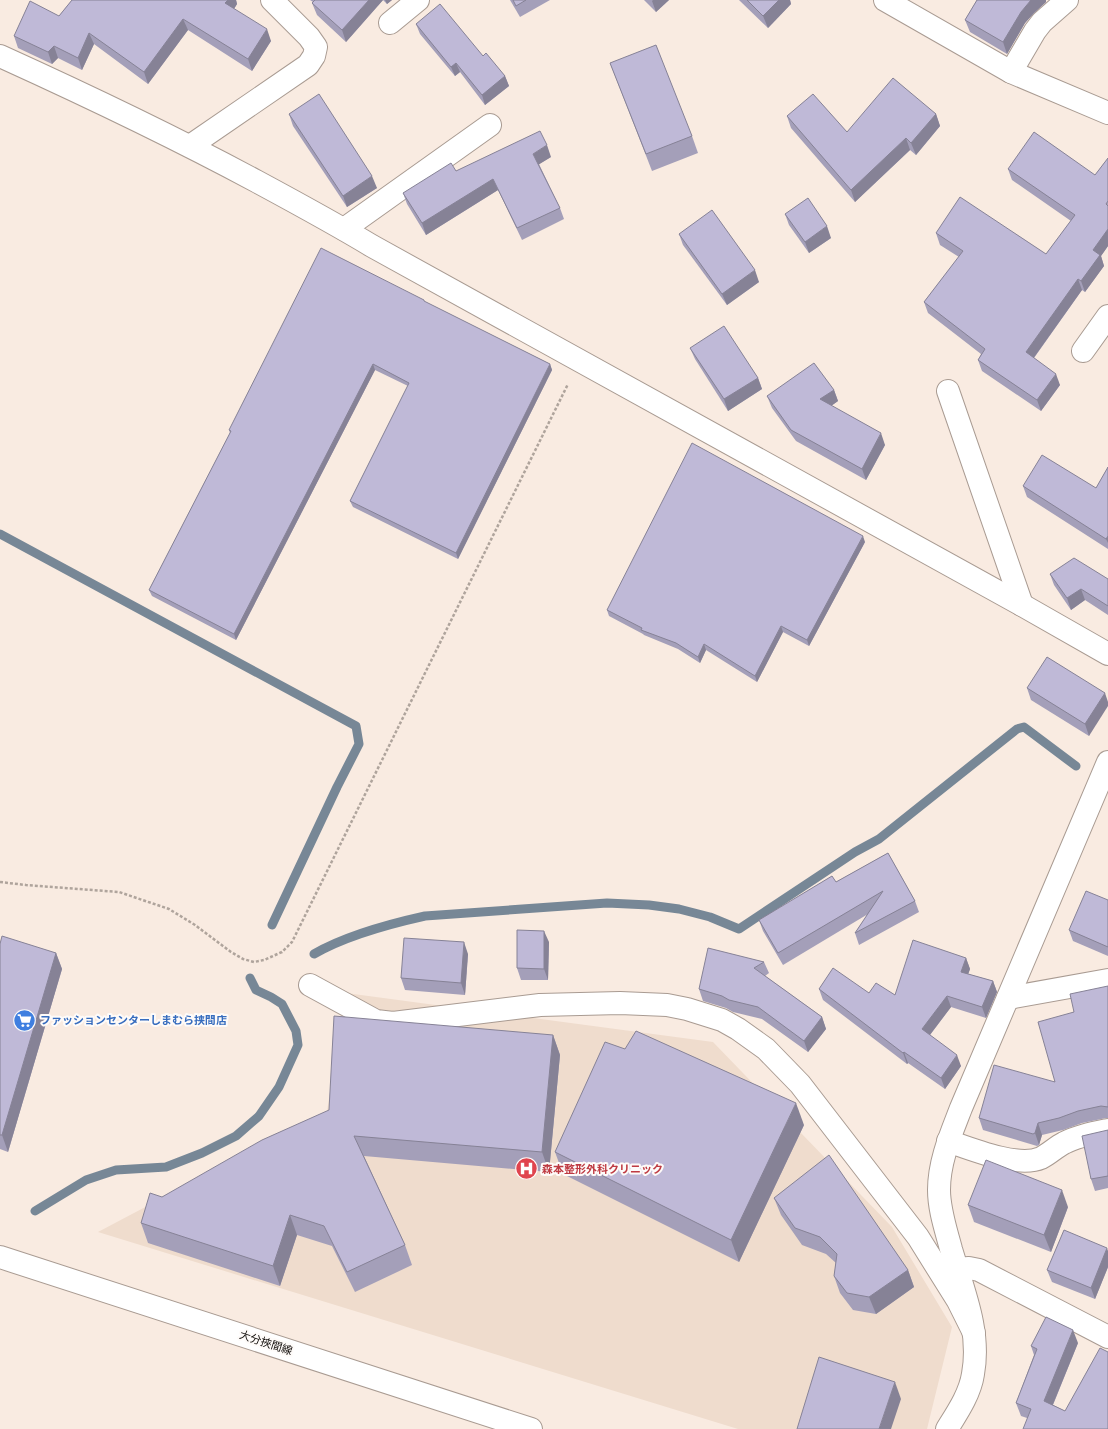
<svg xmlns="http://www.w3.org/2000/svg" width="1108" height="1429" font-family="'Sofia Sans Condensed','Noto Sans JP',sans-serif">
<style>
.medical{fill:#efdccd}
.lines{fill:none;stroke-linecap:round;stroke-linejoin:round}
.stream{stroke:#778796;stroke-width:9}
.minor-casing{stroke:#a99b92;stroke-width:24}
.major-casing{stroke:#a99b92;stroke-width:24}
.path{stroke:#afa49c;stroke-width:2.5;stroke-dasharray:3 2;stroke-linecap:butt}
.minor{stroke:#fff;stroke-width:22}
.major{stroke:#fff;stroke-width:22}
.wall{fill:#a49fb9}
.shaded-wall{fill:#868296}
.building{fill:#bfb9d7;stroke:#868296}
.labels{text-anchor:middle;dominant-baseline:central;stroke-width:4;stroke-linejoin:round;paint-order:stroke}
.shop-label{font-size:11px;font-weight:bold;fill:#366cbe;stroke:#fefbf9;text-anchor:start}
.health-label{font-size:11px;font-weight:bold;fill:#be3a42;stroke:#fefbf9;text-anchor:start}
.street-label{font-size:11px;fill:#0f0b08;stroke:#fefbf9}
</style>
<rect width="100%" height="100%" fill="#f9ebe1"/>
<!-- medical -->
<path class="medical" d="M346,993L713,1042L892,1227L952,1327L927,1429H738L98,1232L327,1111Z"/>
<g class="lines">
<!-- stream -->
<g class="stream">
<path d="M0,534L356,726L359,744L337,787L272,925"/>
<path d="M314,954C345,936 389,924 425,916L607,903L649,905L679,909L710,917L739,929L855,852L879,839L1017,729L1024,727L1076,766"/>
<path d="M35,1211L86,1180L116,1170L166,1167L202,1153L236,1136L259,1116L279,1087L298,1045L296,1031L282,1004L271,997L256,990L250,978"/>
</g>
<defs>
<g id="minor">
<path d="M885,0L1011,72L1108,113"/>
<path d="M390,23L418,0"/>
<path d="M0,56C86,95 172,136 256,181C295,202 334,223 372,246L1022,605L1108,654"/>
<path d="M1011,72L1035,31L1042,22L1067,0"/>
<path d="M190,146L308,65L314,56L316,47L309,37L272,0"/>
<path d="M344,229L490,125"/>
<path d="M1083,351L1108,316"/>
<path d="M948,391L1022,605"/>
<path d="M310,985L376,1021L393,1023L540,1005L620,1003L667,1005L687,1009L722,1020L738,1029L766,1049L800,1084L918,1237L958,1301L974,1333"/>
<path d="M1008,998L1108,980"/>
<path d="M948,1141C971,1149 1018,1168 1041,1158C1049,1154 1056,1147 1064,1143C1077,1136 1093,1133 1108,1130"/>
<path d="M957,1269L969,1268L979,1270L1108,1337"/>
<path d="M947,1429C957,1413 970,1394 973,1374C981,1331 963,1290 951,1249C946,1230 939,1210 939,1190C939,1161 951,1134 961,1108L1108,762"/>
</g>
<path id="major" d="M0,1257L531,1429"/>
</defs>
<!-- minor casing -->
<use href="#minor" class="minor-casing"/>
<!-- major casing -->
<use href="#major" class="major-casing"/>
<!-- path -->
<path class="path" d="M0,882L26,885L119,892L169,909L195,925L231,952L243,959L254,962L264,960L282,952L292,942L568,384"/>
<!-- minor -->
<use href="#minor" class="minor"/>
<!-- major -->
<use href="#major" class="major"/>
</g>
<!-- wall -->
<g class="wall">
<path d="M72,0H236L237,4L234,9L271,41L252,71L188,30L148,84L94,44L82,70L58,58L52,64L18,48L14,36L59,16Z"/>
<path d="M310,0H392L387,4L383,0L346,42L317,15L312,3L313,2Z"/>
<path d="M510,0H550L520,17Z"/>
<path d="M644,0H669L656,12Z"/>
<path d="M739,0H790L791,4L768,28Z"/>
<path d="M977,0H1046V2L1034,13L1025,23L1007,54L970,32L965,20Z"/>
<path d="M416,24L483,56L505,76L509,86L485,105L460,72L455,76L420,34Z"/>
<path d="M610,63L692,136L698,153L652,171Z"/>
<path d="M289,114L377,188L347,207L293,126Z"/>
<path d="M936,114L940,126L916,155L910,150L855,202L791,128L787,116L847,132Z"/>
<path d="M551,157L539,164L560,208L564,219L522,240L498,190L426,235L407,204L403,193L456,171Z"/>
<path d="M1108,158V246L1101,256L1104,266L1085,292L1082,290L1034,358L1060,385L1041,411L982,371L978,360L981,354L928,313L924,302L959,257L940,245L936,233L1046,254L1071,221L1012,180L1008,169L1095,175Z"/>
<path d="M785,214L831,238L809,253L789,225Z"/>
<path d="M679,234L759,282L727,305L683,245Z"/>
<path d="M425,302L550,364L552,370L458,559L353,507L350,501L408,386L375,370L236,640L152,596L149,590L230,433L229,430Z"/>
<path d="M690,348L758,378L762,389L728,411L695,359Z"/>
<path d="M834,390L838,401L831,406L885,445L866,480L796,441L772,408L767,396Z"/>
<path d="M1108,467V549L1027,497L1023,486L1096,488Z"/>
<path d="M865,542L809,646L783,632L757,682L706,650L700,663L678,649L644,635L643,634L609,616L607,610Z"/>
<path d="M1050,574L1108,579V615L1085,600L1071,610L1054,585Z"/>
<path d="M1027,688L1105,693L1089,736L1031,700Z"/>
<path d="M888,853L915,901L919,912L859,945L855,933L868,914L783,965L763,931L759,920L836,882Z"/>
<path d="M1108,900V956L1073,941L1069,930Z"/>
<path d="M549,942L548,980H521L517,968Z"/>
<path d="M0,944L56,953L62,969L8,1152L0,1149Z"/>
<path d="M468,954L465,995L405,990L401,978Z"/>
<path d="M966,958L970,969L968,974L993,981L997,992L986,1018L951,1007L930,1035L961,1066L945,1089L908,1063L907,1064L823,1000L819,989L895,995Z"/>
<path d="M764,962L769,973L765,976L822,1017L826,1029L808,1052L762,1019L733,1012L726,1008L703,1001L699,989Z"/>
<path d="M1108,986V1118H1106L1082,1123L1063,1130L1042,1135L1039,1145L1037,1146L983,1130L979,1118L1055,1082L1074,1012Z"/>
<path d="M553,1035L560,1055L549,1172L364,1156L405,1245L412,1265L355,1292L332,1246L297,1235L280,1286L148,1243L141,1223L162,1197Z"/>
<path d="M804,1125L739,1262L563,1174L555,1152Z"/>
<path d="M1108,1130V1188L1095,1191L1091,1179L1106,1131Z"/>
<path d="M774,1198L908,1270L914,1287L876,1314L853,1310L840,1293L834,1276L836,1263L826,1254L802,1245L781,1215Z"/>
<path d="M968,1205L1068,1207L1051,1252L974,1222Z"/>
<path d="M1108,1251V1267L1095,1299L1052,1282L1047,1270Z"/>
<path d="M1078,1343L1053,1405L1065,1411L1108,1429L1027,1418L1021,1416L1016,1403L1034,1355L1031,1346Z"/>
</g>
<!-- shaded-wall -->
<g class="shaded-wall">
<path d="M228,0H236L237,4L230,15L225,3Z"/>
<path d="M369,0H383L346,42L342,30Z"/>
<path d="M385,0H392L387,4Z"/>
<path d="M653,0H669L656,12L652,1Z"/>
<path d="M779,0H790L791,4L768,28L763,16Z"/>
<path d="M1031,0H1046V2L1034,13L1025,23L1007,54L1003,42L1021,12Z"/>
<path d="M183,19L188,30L148,84L144,72Z"/>
<path d="M267,29L271,41L252,71L248,59Z"/>
<path d="M89,33L94,44L82,70L78,58Z"/>
<path d="M54,46L58,58L52,64L48,52Z"/>
<path d="M456,63L460,72L455,76L451,67Z"/>
<path d="M505,76L509,86L485,105L482,95Z"/>
<path d="M936,114L940,126L916,155L911,143Z"/>
<path d="M906,138L910,150L855,202L851,190Z"/>
<path d="M547,145L551,157L538,165L533,154Z"/>
<path d="M372,176L377,188L347,207L343,196Z"/>
<path d="M493,179L498,190L426,235L422,223Z"/>
<path d="M827,226L831,238L809,253L805,242Z"/>
<path d="M1108,229V246L1101,256L1104,266L1085,292L1081,281L1093,250Z"/>
<path d="M755,270L759,282L727,305L722,294Z"/>
<path d="M1078,279L1082,290L1030,363L1026,352Z"/>
<path d="M373,364L375,370L236,640L234,634Z"/>
<path d="M550,364L552,370L458,559L456,553Z"/>
<path d="M1056,374L1060,385L1041,411L1037,400Z"/>
<path d="M758,378L762,389L728,411L724,399Z"/>
<path d="M834,390L838,401L824,411L820,399Z"/>
<path d="M881,433L885,445L866,480L862,469Z"/>
<path d="M863,536L865,542L809,646L807,640Z"/>
<path d="M1108,536V543L1106,539Z"/>
<path d="M1081,589L1085,600L1071,610L1067,598Z"/>
<path d="M781,626L783,632L757,682L755,676Z"/>
<path d="M704,644L706,650L700,663L698,657Z"/>
<path d="M1105,693L1108,702V706L1089,736L1085,724Z"/>
<path d="M544,931L549,942L548,980L544,969Z"/>
<path d="M464,942L468,954L465,995L461,983Z"/>
<path d="M56,953L62,969L8,1152L2,1135Z"/>
<path d="M966,958L970,969L965,983L961,972Z"/>
<path d="M993,981L997,992L986,1018L982,1007Z"/>
<path d="M947,996L951,1007L926,1040L922,1029Z"/>
<path d="M822,1017L826,1029L808,1052L804,1041Z"/>
<path d="M553,1035L560,1055L549,1172L542,1152Z"/>
<path d="M904,1052L908,1063L907,1064L903,1053Z"/>
<path d="M957,1055L961,1066L945,1089L941,1078Z"/>
<path d="M796,1103L804,1125L739,1262L731,1240Z"/>
<path d="M1038,1123L1042,1135L1039,1145L1035,1133Z"/>
<path d="M1062,1190L1068,1207L1051,1252L1044,1235Z"/>
<path d="M290,1215L297,1235L280,1286L273,1266Z"/>
<path d="M1107,1248L1108,1251V1267L1095,1299L1091,1288Z"/>
<path d="M908,1270L914,1287L876,1314L869,1297Z"/>
<path d="M1073,1330L1078,1343L1049,1414L1044,1401Z"/>
<path d="M895,1382L901,1399L891,1429H879Z"/>
</g>
<!-- building -->
<g class="building">
<path d="M72,0H228L225,3L267,29L248,59L183,19L144,72L89,33L78,58L54,46L48,52L14,36L30,1L59,16Z"/>
<path d="M315,0H369L342,30L312,3Z"/>
<path d="M513,0H526L516,6Z"/>
<path d="M747,0H779L763,16Z"/>
<path d="M977,0H1031L1021,12L1003,42L965,20Z"/>
<path d="M440,4L483,56L486,53L505,76L482,95L456,63L451,67L416,24Z"/>
<path d="M656,45L692,136L646,154L610,63Z"/>
<path d="M893,78L936,114L911,143L906,138L851,190L787,116L813,94L847,132Z"/>
<path d="M319,94L372,176L343,196L289,114Z"/>
<path d="M540,131L547,145L533,154L560,208L517,228L493,179L422,223L403,193L451,163L456,171Z"/>
<path d="M1034,132L1095,175L1108,158V201L1106,204L1108,206V229L1093,250L1100,255L1081,281L1078,279L1026,352L1056,374L1037,400L978,360L985,349L924,302L963,251L936,233L960,197L1046,254L1075,215L1008,169Z"/>
<path d="M808,198L827,226L805,242L785,214Z"/>
<path d="M712,210L755,270L722,294L679,234Z"/>
<path d="M321,248L424,300V301L550,364L456,553L350,501L409,383L373,364L234,634L149,590L231,431L229,430Z"/>
<path d="M724,326L758,378L724,399L690,348Z"/>
<path d="M814,363L834,390L820,399L881,433L862,469L791,430L767,396Z"/>
<path d="M692,443L863,536L807,640L781,626L755,676L704,644L698,657L676,643L641,630L642,628L607,610Z"/>
<path d="M1042,455L1096,488L1108,467V536L1106,539L1023,486Z"/>
<path d="M1074,558L1108,579V606L1081,589L1067,598L1050,574Z"/>
<path d="M1047,657L1105,693L1085,724L1027,688Z"/>
<path d="M888,853L915,901L855,933L883,891L778,953L759,920L832,876L836,882Z"/>
<path d="M1086,891L1108,900V947L1069,930Z"/>
<path d="M517,930L544,931V969L517,968Z"/>
<path d="M2,936L56,953L2,1135H0V944Z"/>
<path d="M404,938L464,942L461,983L401,978Z"/>
<path d="M913,940L966,958L961,972L993,981L982,1007L947,996L922,1029L957,1055L941,1078L904,1052L903,1053L819,989L833,968L869,993L876,983L895,995Z"/>
<path d="M708,948L764,962L754,968L822,1017L804,1041L758,1007L729,1000L722,996L699,989Z"/>
<path d="M1108,986V1107L1101,1106L1078,1111L1059,1118L1038,1123L1035,1133L1033,1134L979,1118L994,1065L1055,1082L1038,1022L1074,1012L1070,994Z"/>
<path d="M334,1016L553,1035L542,1152L354,1136L405,1245L347,1272L324,1226L290,1215L273,1266L141,1223L150,1193L162,1197L262,1140L329,1110Z"/>
<path d="M636,1031L796,1103L731,1240L555,1152L605,1042L625,1049Z"/>
<path d="M1108,1130V1176L1091,1179L1082,1136Z"/>
<path d="M829,1155L908,1270L869,1297L847,1293L834,1276L837,1254L820,1237L795,1228L774,1198Z"/>
<path d="M986,1160L1062,1190L1044,1235L968,1205Z"/>
<path d="M1064,1230L1107,1248L1091,1288L1047,1270Z"/>
<path d="M1046,1317L1073,1330L1044,1401L1065,1411L1100,1348L1108,1352V1429H1023L1031,1409L1016,1403L1037,1349L1031,1346Z"/>
<path d="M819,1357L895,1382L879,1429H797Z"/>
</g>
<!-- icons -->
<defs>
<symbol id="supermarket-disc" viewBox="-11 -11 22 22"><circle r="9.5" fill="#3f7fe0" stroke="#fefbf9"/><path d="M-6-5.5h2.5l.6 2H6L4.5 2H-2.5L-4.4-4H-6ZM-1.5 3.2a1.3 1.3 0 1 0 .1 0ZM3 3.2a1.3 1.3 0 1 0 .1 0Z" fill="#fff"/></symbol>
<symbol id="hospital-disc" viewBox="-11 -11 22 22"><circle r="9.5" fill="#e0444e" stroke="#fefbf9"/><path d="M-5-5h3v3.5h4V-5h3V5h-3V1.5h-4V5h-3Z" fill="#fff"/></symbol>
</defs>
<g fill-rule="evenodd">
<use href="#supermarket-disc" x="12" y="1008" width="25" height="25"/>
<use href="#hospital-disc" x="514" y="1156" width="25" height="25"/>
</g>
<g class="labels">
<!-- shop labels -->
<g class="shop-label">
<text x="40" y="1020">ファッションセンターしまむら挟間店</text>
</g>
<!-- health labels -->
<g class="health-label">
<text x="542" y="1169">森本整形外科クリニック</text>
</g>
<!-- street labels -->
<g class="street-label">
<text transform="translate(266 1343) rotate(18)">大分挾間線</text>
</g>
</g>
</svg>
